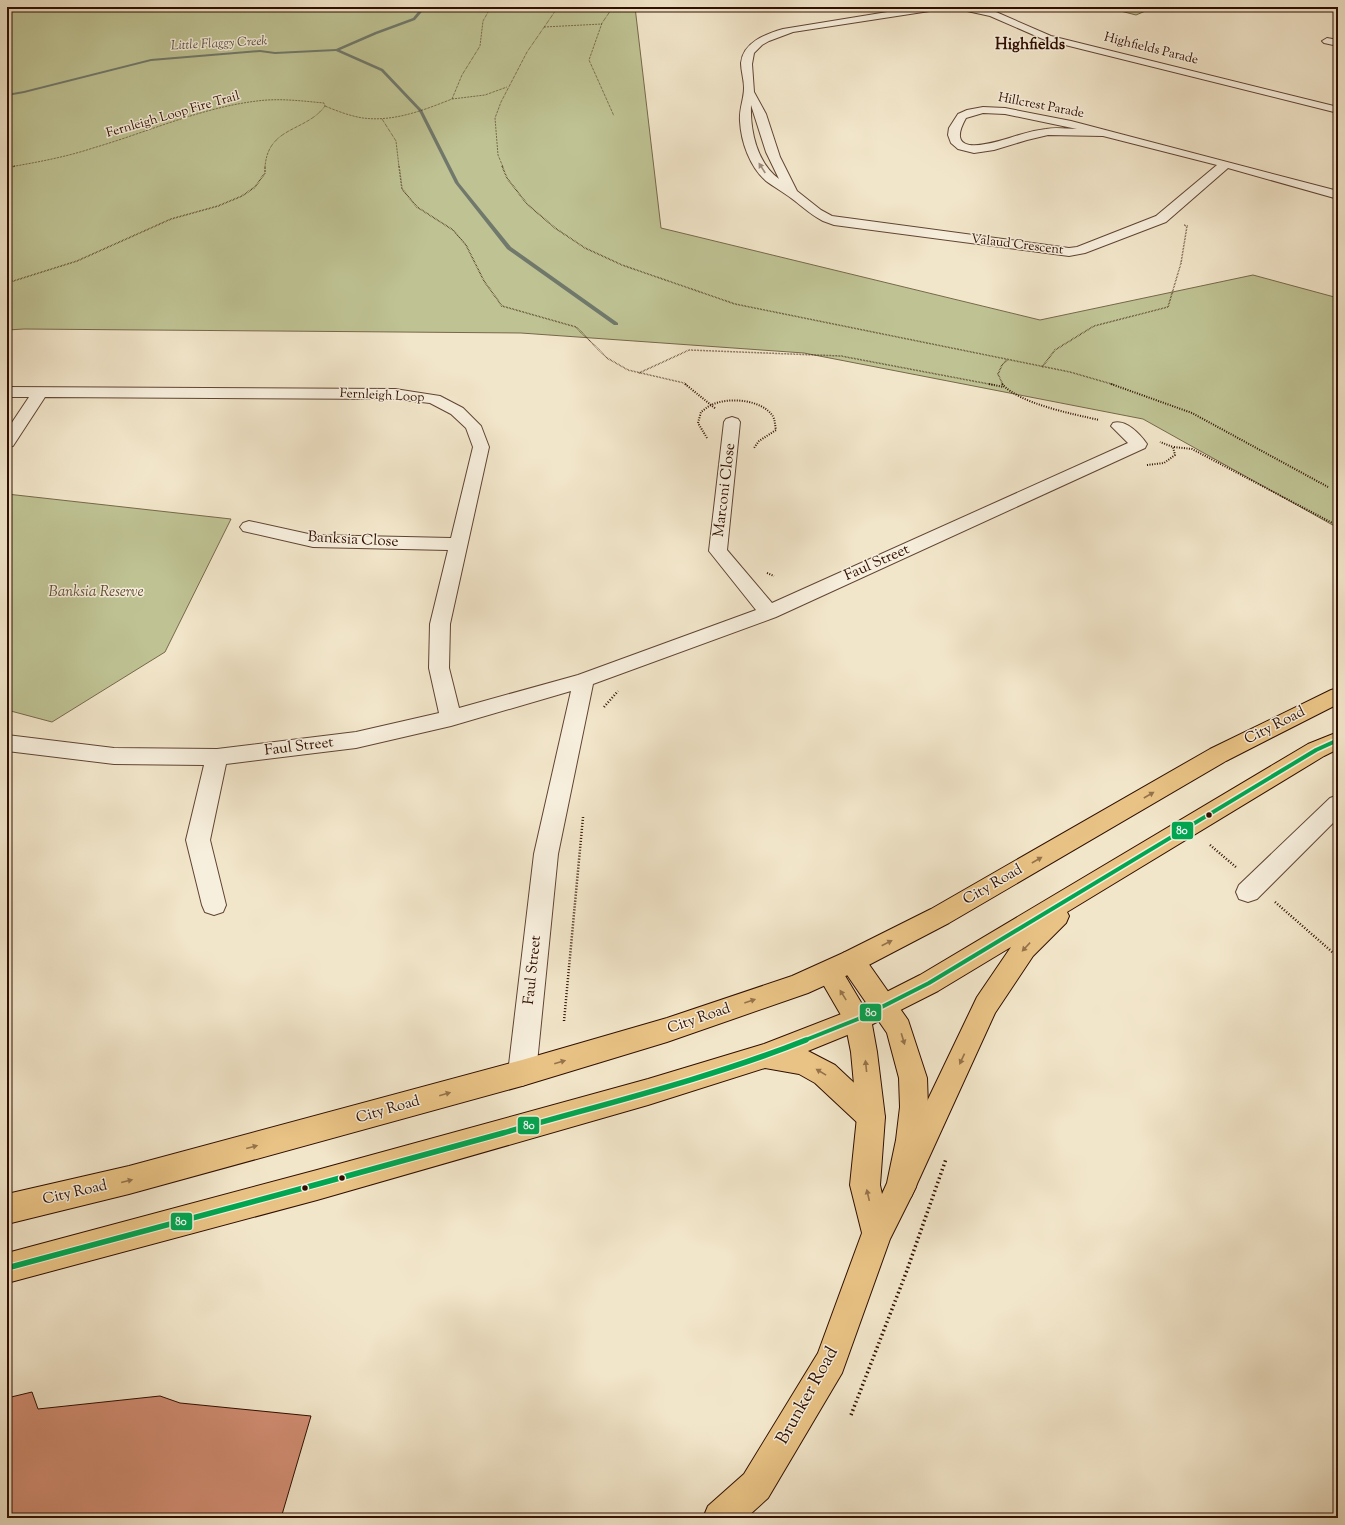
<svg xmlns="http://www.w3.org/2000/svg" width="1345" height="1525" font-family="'Sorts Mill Goudy',serif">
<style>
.green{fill:#bfc394;stroke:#77684a}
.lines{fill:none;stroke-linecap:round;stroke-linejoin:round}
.stream{fill:#70796c;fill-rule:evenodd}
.building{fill:#d28e74;stroke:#2f0e01}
.minor-casing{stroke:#604433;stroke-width:2}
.major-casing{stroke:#2f0e01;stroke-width:2}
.highway-casing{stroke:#2f0e01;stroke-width:2}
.path-far4{stroke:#2f0e01;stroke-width:1;stroke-dasharray:0.5 1;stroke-linecap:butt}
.path-far3{stroke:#2f0e01;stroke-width:1.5;stroke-dasharray:0.5 1;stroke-linecap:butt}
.path-far2{stroke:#2f0e01;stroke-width:2;stroke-dasharray:1 1.5;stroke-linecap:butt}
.path-far1{stroke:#2f0e01;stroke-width:2.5;stroke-dasharray:1 2;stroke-linecap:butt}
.path{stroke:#2f0e01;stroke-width:3.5;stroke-dasharray:1.5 3;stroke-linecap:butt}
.minor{fill:#f7efdd;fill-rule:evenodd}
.major{fill:#e9c385;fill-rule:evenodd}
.highway{fill:#e9c385;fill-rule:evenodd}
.bus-1-far1-casing{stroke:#f7efdd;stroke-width:7}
.bus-1-casing{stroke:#f7efdd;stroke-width:8}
.bus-1-far1{stroke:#00a651;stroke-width:4}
.bus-1{stroke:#00a651;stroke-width:5.5}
.oneway{fill:#9d8a7a}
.oneway2{fill:#95724a}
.bus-dot{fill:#2f0e01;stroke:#f7efdd;stroke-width:1.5}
.labels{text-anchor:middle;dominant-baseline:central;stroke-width:3;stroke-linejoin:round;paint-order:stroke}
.far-water-label{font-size:13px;font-style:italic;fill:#554c40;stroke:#f7efdd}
.far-street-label{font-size:13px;fill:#2f0e01;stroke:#f7efdd}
.street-label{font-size:15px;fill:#2f0e01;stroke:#f7efdd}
.park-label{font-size:15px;font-style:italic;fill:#614d34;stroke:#f7efdd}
.far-district-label{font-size:16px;font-weight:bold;fill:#2f0e01;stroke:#f7efdd}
.near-street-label{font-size:18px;fill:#2f0e01;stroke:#f7efdd}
.line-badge{stroke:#f7efdd;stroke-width:1.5}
.badge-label{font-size:11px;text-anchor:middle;font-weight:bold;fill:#fff}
</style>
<rect width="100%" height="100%" fill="#f2e6ca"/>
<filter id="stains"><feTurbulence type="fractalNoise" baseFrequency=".005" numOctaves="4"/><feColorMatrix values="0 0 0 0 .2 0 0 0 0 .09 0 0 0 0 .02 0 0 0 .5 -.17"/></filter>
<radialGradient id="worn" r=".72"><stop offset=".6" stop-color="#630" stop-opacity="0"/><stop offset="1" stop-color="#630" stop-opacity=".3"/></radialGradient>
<!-- green -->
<g class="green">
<path d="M7,7H635L661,228L1040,320L1253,275L1338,298V528L1143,419L804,353L521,333L24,329L7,330Z"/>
<path d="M1105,7H1155L1136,15Z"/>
<path d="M7,494L231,519L165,652L52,722L7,710Z"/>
</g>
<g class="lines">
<!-- stream -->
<path class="stream" d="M422,7H426L415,20L377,34L340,50L383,69L422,110L459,183L511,247L618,323V325H614L507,249L455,183L419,111L381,71L336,51L275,54L260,52L151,61L24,93L7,96V94L24,91L151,59L260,50L275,52L336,49L375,32L413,18Z"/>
</g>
<!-- building -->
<path class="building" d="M32,1392L38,1409L160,1396L180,1403L311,1416L281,1518H7V1398Z"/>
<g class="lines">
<defs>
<g id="minor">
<path d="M918,7H941L936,10L793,32L769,41L762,45L754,53L752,64L754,92L766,114L780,157L797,191L821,210L832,216L1069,248L1077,247L1156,216L1217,165L1103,136L1048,135L1027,140L994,150L974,153L958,149L951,143L948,135L949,128L958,114L967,110L983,107L1005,108L1071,121L1338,191V199L1228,168L1166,222L1085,253L1069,256L834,225L823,221C811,215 802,206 791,198C783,192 774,187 766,181C750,167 741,142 740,121C739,109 744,99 744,88C744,79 741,71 741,63C743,42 766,34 783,29ZM751,105L766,152L779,179C757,163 750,131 751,105ZM983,113L1005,114L1077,129C1067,129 1056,127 1046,129C1037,130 1028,132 1019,135C1000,141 941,162 966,118Z"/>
<path d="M956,7H974L996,12L1051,36L1338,107V113L1045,40L990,16L958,9Z"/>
<path d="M1327,38L1338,40V46L1324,43L1322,41Z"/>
<path d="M7,387L395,389L440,396L463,408L481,426L489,447L450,624L449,668L459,708L578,675L756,610L709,551L724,422L726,419L732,417L738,419L740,422L727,550L772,603L1128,443L1111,426L1113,423C1126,419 1140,434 1147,444L1145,448L776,617L593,684L558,854L536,1073L532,1082L522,1086L512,1082L508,1073L534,854L571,691L451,726L356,748L226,764L210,840L226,905L223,912L214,915L205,912L202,905L186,840L204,765L114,764L7,751V735L114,748L217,749L356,732L439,713L429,668L430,624L448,550L313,547L243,531L240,527L243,523L249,521L313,535L451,538L473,447L466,428L451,414L430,403L395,399L45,397L13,446L7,447V430L29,397H7Z"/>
<path d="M1338,795V818L1257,899L1248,902L1239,899L1236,892L1239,885L1330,798Z"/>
</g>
<path id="major" d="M852,950L861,953L908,1020L927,1078L928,1107L924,1140L916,1187L890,1239L842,1373L768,1498L746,1518H703L708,1506L744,1474L818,1353L862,1233L850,1185L857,1117L851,1052L845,1022L816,972L820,964L829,961L838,964L871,1019L877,1052L885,1117L880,1185L882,1194L887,1183L896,1140L900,1107L899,1078L887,1033L843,969L839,961L843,953Z"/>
<g id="highway">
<path d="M1338,688V704L1226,761L949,923L861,969L808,993L667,1042L522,1086L129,1194L7,1224V1194L129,1166L522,1060L667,1018L792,976L843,953L931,909L1210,749L1331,690Z"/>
<path d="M1338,732V749L1324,756L1067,912L1069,916L1066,923L1033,956L995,1013L911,1197L901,1202L891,1197L886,1187L977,997L1011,947L938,991L867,1027L808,1051L835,1065L881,1108L885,1117L881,1126L871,1130L861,1126L815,1083L799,1074L765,1068L648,1105L317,1200L7,1283V1253L317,1170L648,1079L764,1044L849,1011L920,975L1308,744Z"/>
</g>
</defs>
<!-- minor casing -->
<use href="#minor" class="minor-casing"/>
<!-- major casing -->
<use href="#major" class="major-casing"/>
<!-- highway casing -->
<use href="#highway" class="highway-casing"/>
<!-- path-far4 -->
<g class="path-far4">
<path d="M230,7L278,11L327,7"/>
<path d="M613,7L602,23L589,60L614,116"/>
<path d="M544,27L602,24"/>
<path d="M452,99L485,95L507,87"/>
<path d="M325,106C337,111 350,116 363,118C394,122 424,110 452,99L462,75L480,46L483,21L491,7"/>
<path d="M382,119L396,141L399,167"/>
<path d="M10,167C38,162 66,157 93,148C148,132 200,108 257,101C280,98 302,101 324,103L325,106C306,132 268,126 265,167"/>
<path d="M503,167L498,155L495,118L501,102L527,52L558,7"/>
</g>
<!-- path-far3 -->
<g class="path-far3">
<path d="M399,166L402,189L417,207L453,230L466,245L484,281L502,306L576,327L607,358L628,370L684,383L687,385"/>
<path d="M502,166L507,178L527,204L555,228L585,248L622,265L735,304L1070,372L1115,385"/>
<path d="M7,168L15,166"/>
<path d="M7,283L77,261L171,219L218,206L242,196L255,187L265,173V166"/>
<path d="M1042,367L1055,350L1094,326L1168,307L1181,263L1187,226L1184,225"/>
<path d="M639,373L689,350L841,356L994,385"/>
<path d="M1003,385L998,374L1002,365L1007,360"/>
</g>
<!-- path-far2 -->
<g class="path-far2">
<path d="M685,384L716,409"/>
<path d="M989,384L1004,387"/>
<path d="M1002,384C1020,404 1073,414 1099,420"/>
<path d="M1111,384L1192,413L1328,487"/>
<path d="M707,438L698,423L701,412C704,410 707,407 711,405C728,397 760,399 772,415C775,418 775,426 776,430L759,441L754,448"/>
<path d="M1174,447L1192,449L1338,526"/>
<path d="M1147,465L1164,463L1175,455L1173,447L1160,442"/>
<path d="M767,573L774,576"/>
</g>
<!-- path-far1 -->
<g class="path-far1">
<path d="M604,707L618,691"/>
<path d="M1210,845L1237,868"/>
<path d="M1275,902L1338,957"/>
<path d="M564,1021L583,817"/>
</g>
<!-- path -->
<path class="path" d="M851,1415L906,1273L946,1159"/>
<!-- minor -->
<use href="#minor" class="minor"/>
<!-- major -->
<use href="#major" class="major"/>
<!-- highway -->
<use href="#highway" class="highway"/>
<defs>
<path id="bus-1-far1" d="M803,1041L858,1019L929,983L1316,750L1338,740"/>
<path id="bus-1" d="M7,1268C172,1224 338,1179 503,1133C604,1104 708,1079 806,1040"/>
</defs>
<!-- bus-1-far1 casing -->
<use href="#bus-1-far1" class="bus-1-far1-casing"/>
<!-- bus-1 casing -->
<use href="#bus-1" class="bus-1-casing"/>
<!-- bus-1-far1 -->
<use href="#bus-1-far1" class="bus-1-far1"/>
<!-- bus-1 -->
<use href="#bus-1" class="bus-1"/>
</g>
<!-- one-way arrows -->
<defs><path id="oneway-solid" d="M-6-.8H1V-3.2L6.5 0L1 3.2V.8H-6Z"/></defs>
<use class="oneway" href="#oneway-solid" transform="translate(762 168) rotate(-123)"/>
<g class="oneway2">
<use href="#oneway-solid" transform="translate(1149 795) rotate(-30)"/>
<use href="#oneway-solid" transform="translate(1037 860) rotate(-30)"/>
<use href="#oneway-solid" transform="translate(887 943) rotate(-27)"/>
<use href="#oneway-solid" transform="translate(1026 947) rotate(133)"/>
<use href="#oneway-solid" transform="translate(843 995) rotate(-122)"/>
<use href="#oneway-solid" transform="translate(750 1001) rotate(-19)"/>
<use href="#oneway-solid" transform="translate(903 1039) rotate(73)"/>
<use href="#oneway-solid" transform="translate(962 1059) rotate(115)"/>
<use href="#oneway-solid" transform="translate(560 1062) rotate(-16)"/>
<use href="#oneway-solid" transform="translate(866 1066) rotate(-96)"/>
<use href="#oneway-solid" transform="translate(821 1072) rotate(-149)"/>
<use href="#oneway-solid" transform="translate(445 1094) rotate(-16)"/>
<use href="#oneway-solid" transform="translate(252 1147) rotate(-15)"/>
<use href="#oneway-solid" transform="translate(127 1181) rotate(-14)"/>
<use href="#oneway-solid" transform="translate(868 1195) rotate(-103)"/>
</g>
<!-- markers -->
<g class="bus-dot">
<circle cx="1209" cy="815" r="3.5"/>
<circle cx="342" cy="1178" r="3.5"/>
<circle cx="305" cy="1188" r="3.5"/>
</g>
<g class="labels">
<!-- far-water labels -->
<g class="far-water-label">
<text transform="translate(219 44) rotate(-3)">Little Flaggy Creek</text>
</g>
<!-- far-street labels -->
<g class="far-street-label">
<text transform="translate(1151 49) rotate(14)">Highfields Parade</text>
<text transform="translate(1041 106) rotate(11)">Hillcrest Parade</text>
<text transform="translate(173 115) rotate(-16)">Fernleigh Loop Fire Trail</text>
<text transform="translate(1017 245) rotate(7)">Valaud Crescent</text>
<text transform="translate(382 396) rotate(3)">Fernleigh Loop</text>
</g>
<!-- street labels -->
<g class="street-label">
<text transform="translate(725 490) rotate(-83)">Marconi Close</text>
<text transform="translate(353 540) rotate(3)">Banksia Close</text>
<text transform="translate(877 563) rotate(-24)">Faul Street</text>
<text transform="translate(1275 726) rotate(-27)">City Road</text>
<text transform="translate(299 747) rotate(-7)">Faul Street</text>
<text transform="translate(993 885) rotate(-30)">City Road</text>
<text transform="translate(533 970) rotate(-84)">Faul Street</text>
<text transform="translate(699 1019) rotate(-19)">City Road</text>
<text transform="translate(388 1110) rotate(-16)">City Road</text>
<text transform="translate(75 1193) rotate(-13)">City Road</text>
</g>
<!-- park labels -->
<g class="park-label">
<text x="96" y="592">Banksia Reserve</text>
</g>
<!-- far-district labels -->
<g class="far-district-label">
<text x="1030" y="45">Highfields</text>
</g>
<!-- near-street labels -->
<g class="near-street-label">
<text transform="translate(808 1396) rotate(-61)">Brunker Road</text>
</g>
</g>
<g class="line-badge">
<rect x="1171" y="821" width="23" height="19" rx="4" fill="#00a651"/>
<rect x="859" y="1003" width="23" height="19" rx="4" fill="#00a651"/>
<rect x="517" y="1116" width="23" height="19" rx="4" fill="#00a651"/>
<rect x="170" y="1212" width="23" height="19" rx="4" fill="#00a651"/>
</g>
<g class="badge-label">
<text x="1182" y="834">80</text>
<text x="871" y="1016">80</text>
<text x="529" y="1129">80</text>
<text x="181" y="1225">80</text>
</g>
<!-- margin -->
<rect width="1345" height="1525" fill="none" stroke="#f2e6ca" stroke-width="24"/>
<rect x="8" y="8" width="1329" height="1509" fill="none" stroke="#2f0e01" stroke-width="2"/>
<rect x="12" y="12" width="1321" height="1501" fill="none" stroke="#2f0e01"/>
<rect width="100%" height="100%" filter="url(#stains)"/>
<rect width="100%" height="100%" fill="url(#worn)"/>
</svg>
